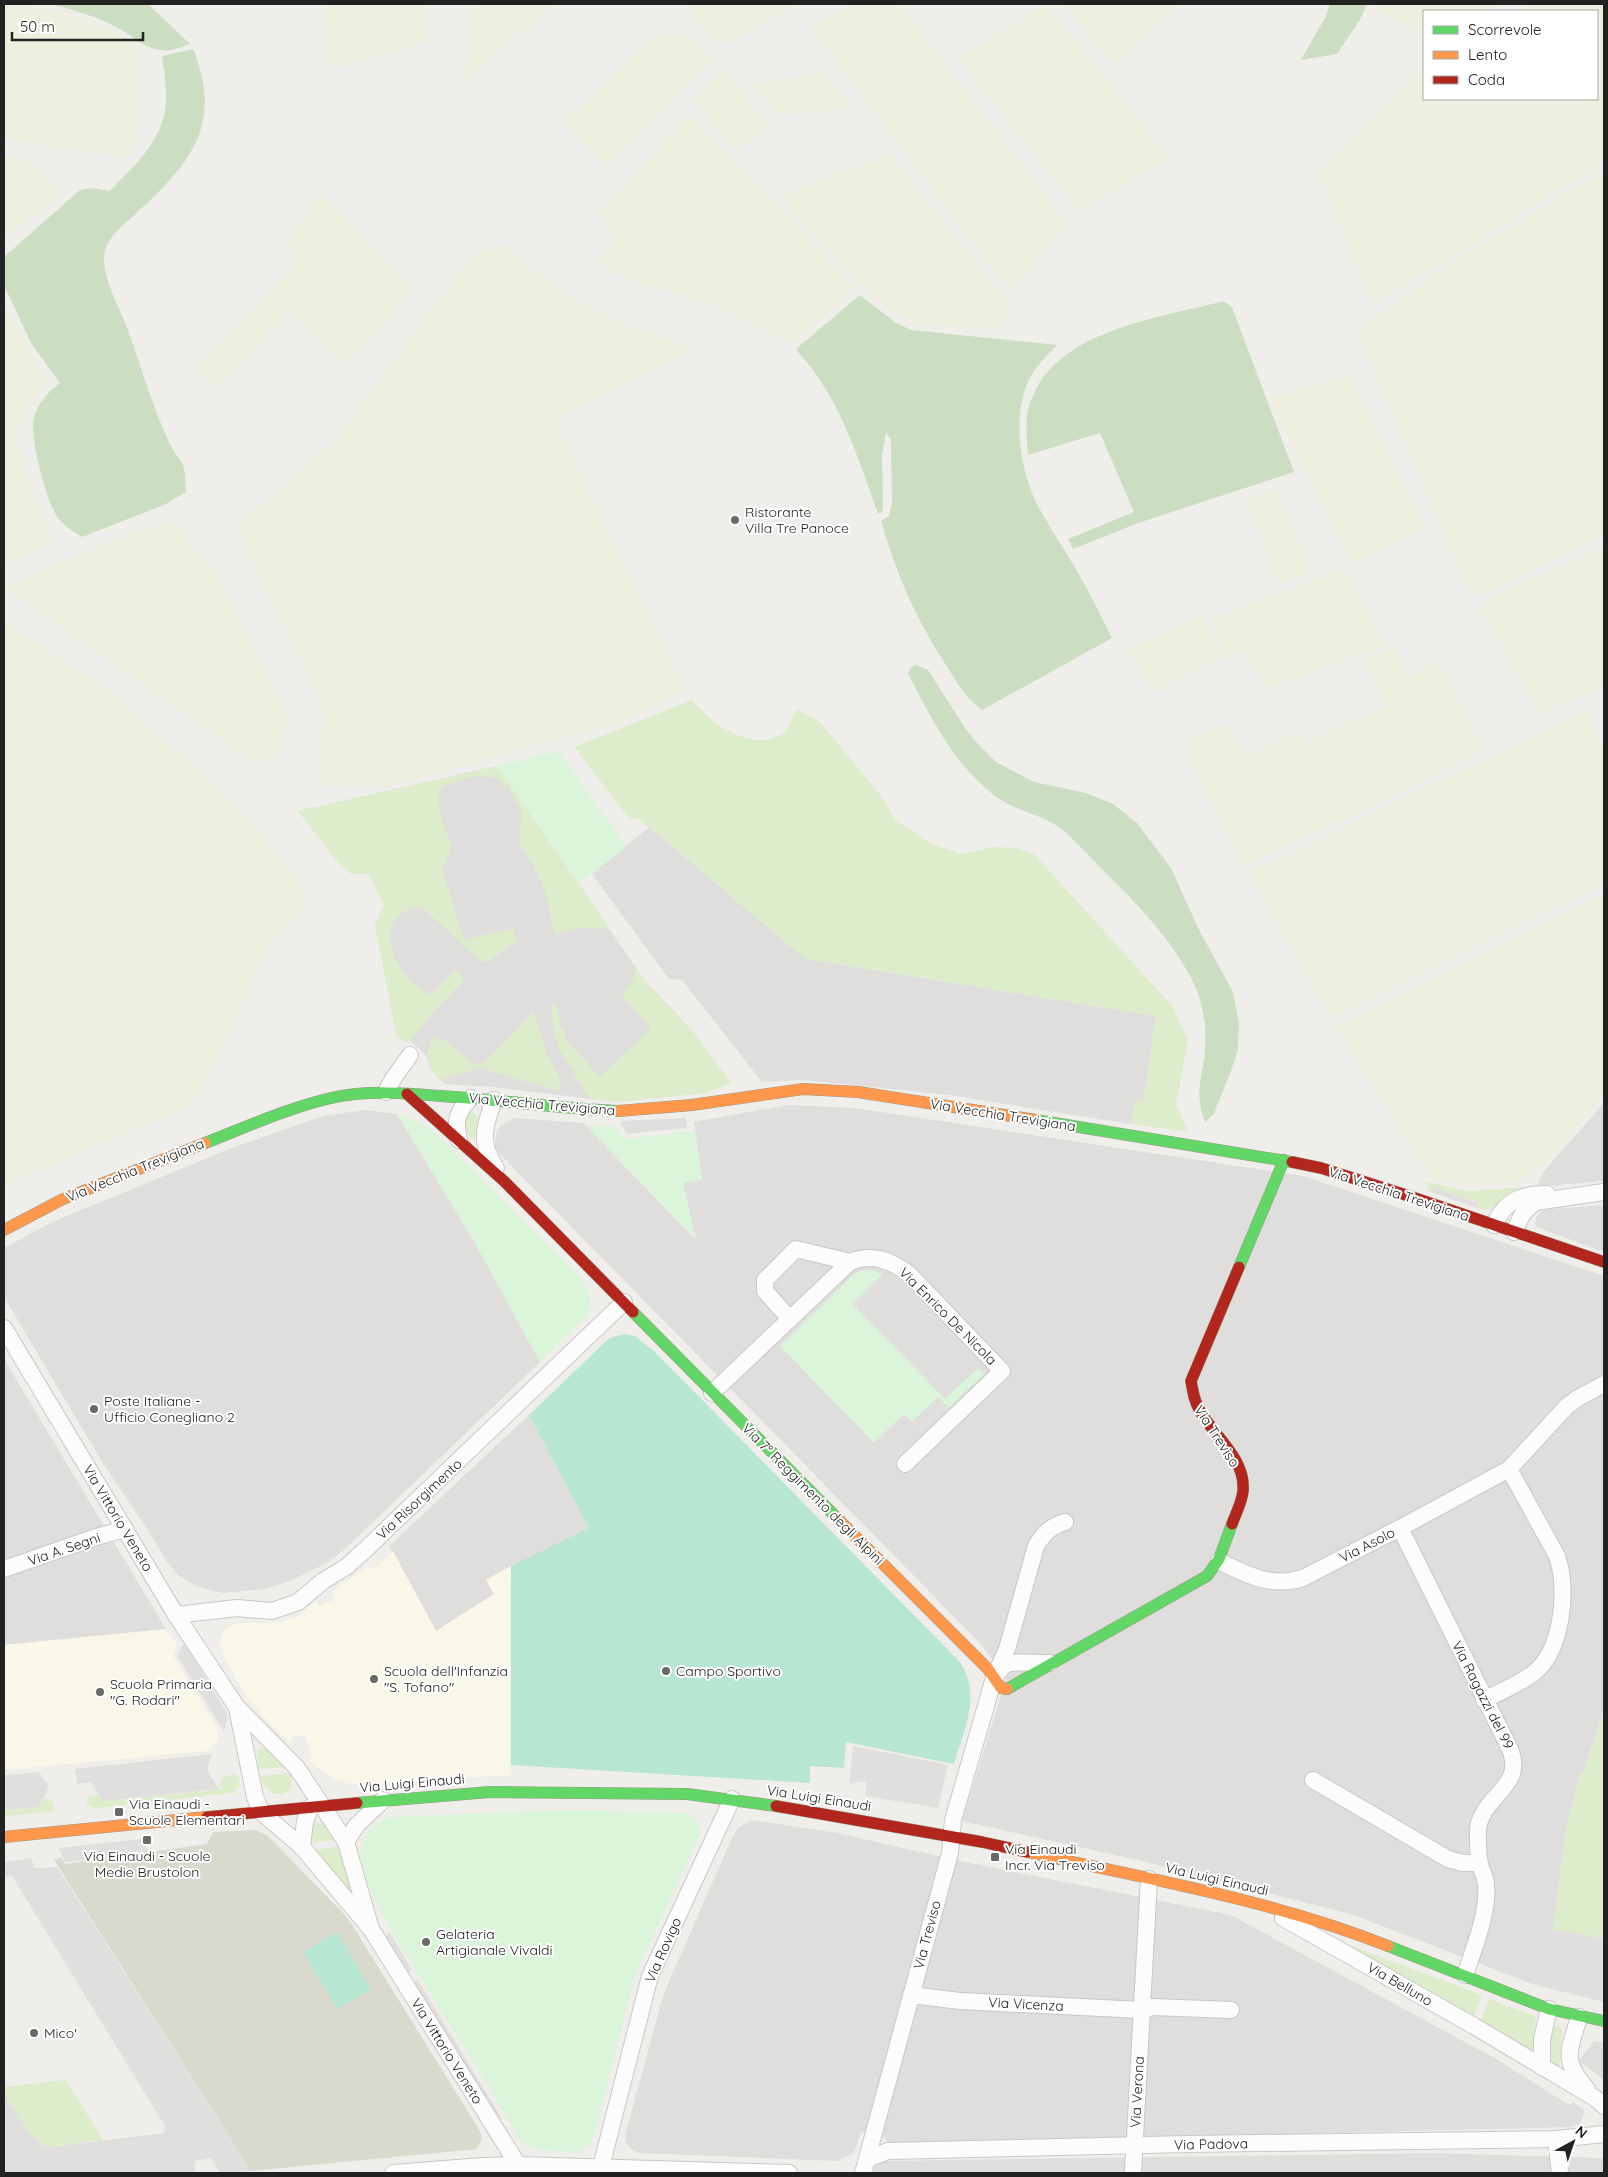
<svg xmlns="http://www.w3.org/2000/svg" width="1608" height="2177" font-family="Quicksand,sans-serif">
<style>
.residential{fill:#dfdedc}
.education{fill:#f8f7e8}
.construction{fill:#d9d9cd}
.farmland{fill:#efefdf}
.grass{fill:#ddeccb}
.forest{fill:#cbdec1}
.park{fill:#daf5da}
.pitch{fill:#b7e6d2}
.parking{fill:#e0dfde}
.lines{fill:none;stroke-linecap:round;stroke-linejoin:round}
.street-casing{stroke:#c9c8c7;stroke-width:18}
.fast-casing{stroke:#999a82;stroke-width:12}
.slow-casing{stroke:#999a82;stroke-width:12}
.jam-casing{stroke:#999a82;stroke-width:12}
.street{stroke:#fdfcfc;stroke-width:16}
.fast{stroke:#63d668;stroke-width:11}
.slow{stroke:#ff974d;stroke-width:11}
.jam{stroke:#b3261e;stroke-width:11}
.poi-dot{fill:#6a6968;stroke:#fff;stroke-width:2}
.labels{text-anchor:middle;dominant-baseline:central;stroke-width:4;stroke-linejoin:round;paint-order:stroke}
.poi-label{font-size:14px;fill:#222;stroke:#fff;text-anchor:start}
.street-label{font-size:14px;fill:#222;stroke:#fff}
</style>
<rect width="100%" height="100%" fill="#f0eeeb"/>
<!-- residential -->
<g class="residential">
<path d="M497,766L643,978L693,1032L731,1083L705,1093L616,1102L493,1087L445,1084L430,1068L426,1055L407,1038L390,1007L389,988L375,925L384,905L369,874H352L341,866L298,811Z"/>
<path d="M649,827L806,959L1156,1016L1144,1099L1131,1124L1098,1119L1103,1089L955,1065L950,1095L802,1080L762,1082L682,980L669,979L592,874Z"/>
<path d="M1604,1103V1181L1536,1187L1544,1171Z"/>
<path d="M788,1105L855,1108L1303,1176L1604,1276V1710L1583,1774L1580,1772L1565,1835L1553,1929H1547L1535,1985L1351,1914L1142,1861L962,1821L1006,1679L980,1643L497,1151L495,1145L496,1134L501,1125L515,1118L583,1123L695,1239L683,1183L702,1179L694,1122Z"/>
<path d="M365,1110L397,1114L474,1241L540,1362L345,1549L339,1540L321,1554L299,1564L260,1578L264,1589L223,1593L198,1587L179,1576L167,1562L149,1532L159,1526L115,1458L104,1465L4,1297V1248L52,1222L232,1148L323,1116Z"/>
<path d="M1604,1205V1252L1536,1227L1535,1223L1536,1218L1541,1211L1551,1209Z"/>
<path d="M4,1359L166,1629L4,1645Z"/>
<path d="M529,1415L589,1528L486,1580L494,1594L436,1631L389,1546Z"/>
<path d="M752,1820L837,1833L960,1861L1231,1915L1498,2060L1569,2105L1573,2102L1583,2109L1584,2114L1580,2123L1572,2127L889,2144L884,2137L861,2132L854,2153L837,2161L641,2153L633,2151L625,2141L626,2132L664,1993L732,1838L738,1828Z"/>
<path d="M1594,2041L1604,2043V2080L1579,2061Z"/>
<path d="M1434,2153L1604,2158V2173H873L875,2166L885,2161Z"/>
</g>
<!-- education -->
<g class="education">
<path d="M393,1551L436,1631L494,1594L486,1580L511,1566L510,1775L351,1784L334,1779L309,1760L311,1753L306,1737L295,1735L289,1743L249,1701L224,1657L219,1641L225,1629L231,1625L239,1623H279L298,1617L316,1601L318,1606L334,1600L333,1592L368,1565L373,1570Z"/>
<path d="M166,1629L177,1645L173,1655L218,1729V1738L212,1747L208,1751L4,1770V1645Z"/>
</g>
<!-- construction -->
<path class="construction" d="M255,1830L268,1836L344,1914L352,1925L480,2131L482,2139L476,2149L251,2171L54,1860L61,1857L65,1864L207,1844L213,1832Z"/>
<!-- farmland -->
<g class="farmland">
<path d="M4,4H31L70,15L113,31L136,44L135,141L129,157L4,139Z"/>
<path d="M322,4H424L428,41L332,69Z"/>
<path d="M475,4H554L527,33L521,26L464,86L465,68L474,38Z"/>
<path d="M683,4H800L723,45Z"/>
<path d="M853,4H899L1066,222L1012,293L810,26Z"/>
<path d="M1063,4H1181L1114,64Z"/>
<path d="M1377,4H1502L1491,11H1424V38L1408,26L1376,10Z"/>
<path d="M1529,4H1604V162L1373,304L1319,171L1413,78L1424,71V99H1597V11H1517Z"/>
<path d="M1047,5L1169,158L1080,211L957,58Z"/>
<path d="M654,35L689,38L712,62L607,166L563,124Z"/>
<path d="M723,70L768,125L737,151L693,99Z"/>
<path d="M822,73L853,108L778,115L753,84Z"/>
<path d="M691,115L854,287L792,343L710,302L651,287L609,271L599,257L618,238L598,213Z"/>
<path d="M890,155L1008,303L1005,324L993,330L915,322L893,310L861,283L780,196Z"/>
<path d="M4,156L29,160L60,196L4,239Z"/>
<path d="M1604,171V535L1478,595L1471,596L1357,330L1458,260Z"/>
<path d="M322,193L413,289L347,364L291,309L215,389L195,370L303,256L288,242Z"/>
<path d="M506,244L529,267L566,294L613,320L692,348L567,414L557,425L684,688L622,721L387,786H321L323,712L303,659L268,595L236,525L286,486L338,438L425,319L474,255Z"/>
<path d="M4,303L40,370L48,381L30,401L15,435L36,503L54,539L15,560L4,563Z"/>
<path d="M1349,375L1426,529L1351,563L1270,399Z"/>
<path d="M1277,491L1311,572L1280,584L1247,500Z"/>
<path d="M171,520L219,578L289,718L274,762L252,760L6,588L83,553Z"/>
<path d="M1604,546V685L1541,714L1481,608L1486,601Z"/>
<path d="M1344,569L1385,644L1267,689L1247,654L1242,651L1227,659L1210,619Z"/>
<path d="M1202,615L1223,657L1153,693L1129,649Z"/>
<path d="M4,623L105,687L234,803L301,882L304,912L283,927L263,957L202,1090L190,1106L4,1185Z"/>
<path d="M1393,646L1409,678L1438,661L1484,752L1245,866L1190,761L1189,745L1194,739L1228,723L1244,757L1297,731L1304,744L1358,716L1360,720L1387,705L1365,660Z"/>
<path d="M1587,711L1604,751V884L1331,1017L1249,873Z"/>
<path d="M1604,896V1095L1549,1160L1520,1181L1477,1186L1432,1178L1336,1027Z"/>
</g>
<!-- grass -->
<g class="grass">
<path d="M692,700C709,720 730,737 757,740C765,741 776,736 784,734L797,709L820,722L878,792L896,820L930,843L960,854L995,847L1015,848L1034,854L1174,1008L1188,1041L1176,1104L1188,1132L1131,1124L1134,1103L1144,1099L1156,1016L806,959L649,827L640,820L628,817L574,747Z"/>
<path d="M497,766L611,930C592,927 574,926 557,934L554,933L546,894L534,867L519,842L522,812L509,788L499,780L489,777L477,776L444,785C430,800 446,830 452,847L442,869L464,940L513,928L517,940L489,961L481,962L421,906C384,913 384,941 401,969C407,979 420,988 429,996L455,970L464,980L434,1011L409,1042H405L396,1035L375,925L384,905L369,874H352L341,866L298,811Z"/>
<path d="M636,967L643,978L693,1032L731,1083L705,1093L616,1102L592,1099L587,1095L560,1051L555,1038L551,1006L554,1003L557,1005L560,1025L565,1032V1039L600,1077L651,1028L622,996L635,976Z"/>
<path d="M534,1011L545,1050L561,1081L559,1091L480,1068L439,1079C426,1066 423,1051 435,1036L449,1043L473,1064L481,1063L487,1060Z"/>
<path d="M474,1112L477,1117L475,1141L465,1131L464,1118L468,1113Z"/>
<path d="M1427,1182L1468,1191L1526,1187L1515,1191L1489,1210L1477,1208L1478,1203L1433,1187L1431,1192L1428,1191Z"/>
<path d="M1604,1710V1939L1553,1929L1565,1835L1580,1772L1584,1773Z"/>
<path d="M266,1747L286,1767L258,1769L257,1750Z"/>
<path d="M290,1773C299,1795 270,1806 260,1776Z"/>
<path d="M235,1774L239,1777L240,1785L233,1793L133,1804V1798L222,1789L220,1785L222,1777Z"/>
<path d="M99,1794L103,1801L127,1799L128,1805L94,1808L87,1805V1798L89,1796Z"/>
<path d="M44,1799H49L54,1803V1810L51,1812L4,1816V1810L40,1807Z"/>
<path d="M315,1822L324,1825L335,1840L313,1843L311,1830Z"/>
<path d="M338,1847L354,1891L353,1895L321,1861L316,1849Z"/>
<path d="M1338,1941L1482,1995L1473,2019Z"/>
<path d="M1489,1999L1534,2016L1536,2019L1532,2051L1480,2023Z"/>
<path d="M1556,2026H1559L1562,2030L1560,2065L1557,2067C1545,2060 1543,2033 1556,2026Z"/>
<path d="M66,2080L103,2140L51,2147C27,2143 16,2112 4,2093V2087Z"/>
</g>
<!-- forest -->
<g class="forest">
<path d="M51,4H148L190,44C181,47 170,52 160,50C144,48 130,34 116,27C96,16 73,10 51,4Z"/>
<path d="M1330,4H1367L1361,18L1337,54L1301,60L1326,16Z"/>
<path d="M193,49C225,128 187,167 131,218C119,229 105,240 104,257C104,282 118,304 126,325C137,354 145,383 156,411C161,424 166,437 173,450C176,455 181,460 183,465C186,473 185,484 186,492L166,504L82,537C74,532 64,526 58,518C46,501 29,436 34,417C39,401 48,393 60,383L31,343L4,285V257L80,190L91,188L110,191C134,166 164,140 166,102C167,87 164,71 162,56Z"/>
<path d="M860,295L896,323L911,330L1057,345C1048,354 1039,363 1032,374C1011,409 1019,467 1036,502C1048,526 1064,548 1077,571C1090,593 1101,616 1112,638L982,710C965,697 957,683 946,665C916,620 896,573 881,521L889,516L892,503L891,440L886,432L882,455L883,509L881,513H878C857,456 839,395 797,351V348Z"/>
<path d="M1220,302H1225L1232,307L1294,472L1138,523L1073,549L1068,539L1134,512L1100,433L1028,455C1027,439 1025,424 1028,409C1029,403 1033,397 1035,391C1065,330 1161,317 1220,302Z"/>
<path d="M916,665L928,670L965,728L975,741L996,762L1034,782L1086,793L1113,804L1137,823L1171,868L1199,930L1233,992L1239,1024L1238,1048L1235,1060L1214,1114L1205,1122C1194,1091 1202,1081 1205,1051C1207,1026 1203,1000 1191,978C1169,935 1131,898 1097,864C1085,852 1073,838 1059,827C1037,812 1011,811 989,791C952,760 929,715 908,673L912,666Z"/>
</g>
<!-- park -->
<g class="park">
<path d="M559,751L626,847L579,883L497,766Z"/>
<path d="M397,1114L414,1120L428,1128L456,1153L582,1279C589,1291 592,1300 588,1314L540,1362L474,1241Z"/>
<path d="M586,1126H613L625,1139L695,1131L702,1180L683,1183L696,1239Z"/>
<path d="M863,1270H872L883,1274L853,1304L945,1399L978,1368L984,1374L949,1408L938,1397L912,1422L904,1414L874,1443L780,1346L855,1273Z"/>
<path d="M561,1810L681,1813C693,1816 701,1821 700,1834L635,1975L594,2136L590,2144L580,2152L540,2150L526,2146L520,2140C490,2088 457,2036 425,1985C407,1955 361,1888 361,1853C361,1836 374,1823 389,1817Z"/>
</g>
<!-- pitch -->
<g class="pitch">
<path d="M624,1334L635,1336L656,1353L960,1662C982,1696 964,1729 954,1764L846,1742L844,1768L810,1766V1783L511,1765V1566L589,1528L529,1415L603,1344L610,1338Z"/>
<path d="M337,1932L371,1989L337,2009L303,1952Z"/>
</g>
<!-- parking -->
<g class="parking">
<path d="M955,1065L1103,1089L1098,1119L950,1095Z"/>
<path d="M686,1118L687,1128L626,1134L620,1121Z"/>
<path d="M1433,1187L1478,1203L1477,1208L1431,1192Z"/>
<path d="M1270,1234L1281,1240L1254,1305L1242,1301Z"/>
<path d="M779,1241L794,1243L750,1286L744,1278L745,1274Z"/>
<path d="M797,1260L806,1269L784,1289L776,1280Z"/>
<path d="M809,1271L817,1280L796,1300L787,1292Z"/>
<path d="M949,1286L1007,1346L996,1351L937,1291Z"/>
<path d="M1245,1304L1279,1320L1285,1344L1282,1353L1233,1330Z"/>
<path d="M1550,1388L1564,1395L1506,1457L1498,1447Z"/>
<path d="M938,1397L949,1408L923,1433L912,1422Z"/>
<path d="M1386,1443L1396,1445L1378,1522L1366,1527L1347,1520L1350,1506L1339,1496L1347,1466L1361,1462L1365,1452Z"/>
<path d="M115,1458L159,1526L149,1532L104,1465Z"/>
<path d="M340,1540L345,1549L327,1563L290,1581L264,1589L260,1578L299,1564L321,1554Z"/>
<path d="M184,1643L228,1715L224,1732L177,1656Z"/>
<path d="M853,1746L948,1765L938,1808L865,1796L867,1781L849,1784Z"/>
<path d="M212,1754L207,1770L219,1789L103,1801L91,1782L77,1784L75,1769Z"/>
<path d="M39,1772L49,1786L40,1807L4,1810V1775Z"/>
<path d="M142,1839L151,1855L65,1862L59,1848Z"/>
<path d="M31,1858L35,1868L57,1867L251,2171L220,2173L211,2158L195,2161V2173H4V2093L28,2133L44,2146L51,2147L164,2133L165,2126L12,1876L4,1877V1862Z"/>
<path d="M1547,1928L1604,1939V2002L1535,1985Z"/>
<path d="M390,1933L412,1970L407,1973L385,1936Z"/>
<path d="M418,1980L501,2117L497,2120L413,1983Z"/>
</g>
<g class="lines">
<defs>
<g id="street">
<path d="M386,1092L393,1079L410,1055"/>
<path d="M494,1100C484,1127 479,1143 496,1168"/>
<path d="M459,1140C454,1122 457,1111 471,1098"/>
<path d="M1494,1225C1505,1200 1522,1194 1547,1194"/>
<path d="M1514,1232L1523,1213L1535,1202L1604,1192"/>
<path d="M789,1318L765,1291V1280L796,1249L850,1262"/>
<path d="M4,1328L176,1615L236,1706L297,1768L346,1842L371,1929"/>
<path d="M712,1393L850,1262C872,1253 890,1260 909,1274L1002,1371L905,1464"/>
<path d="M1400,1528L1509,1747C1526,1784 1489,1792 1479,1823C1477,1830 1478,1856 1480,1864C1481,1870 1485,1876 1486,1883C1489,1912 1474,1948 1465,1975"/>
<path d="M1219,1561C1247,1575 1271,1588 1303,1578L1400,1528L1509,1469L1567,1406L1578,1398L1604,1384"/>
<path d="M4,1569L96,1537L125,1529"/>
<path d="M176,1615L237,1608L272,1611L298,1602L323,1581L346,1567L365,1550L624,1302"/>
<path d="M996,1673L1007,1649L1036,1546C1044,1533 1051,1526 1065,1522"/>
<path d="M1484,1700C1501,1691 1520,1684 1535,1672C1563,1648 1568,1589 1557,1556L1509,1469"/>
<path d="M237,1708L255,1797L261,1812L302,1847L371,1929L523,2173"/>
<path d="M1313,1780L1448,1859L1463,1863H1479"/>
<path d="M346,1842L356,1826L383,1800"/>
<path d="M302,1847L305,1821L311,1807"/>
<path d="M1283,1918L1474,2026L1595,2098L1604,2106"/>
<path d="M911,1995L960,2001L1142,2010L1152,2007L1231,2010"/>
<path d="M1579,2017C1569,2052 1561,2059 1587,2089"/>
<path d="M1542,2067V2039L1549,2009"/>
<path d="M1556,2139L1560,2173"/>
<path d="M867,2159L888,2151L1189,2144L1556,2139L1604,2134"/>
<path d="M601,2167L650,1976L732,1799"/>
<path d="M393,2173L483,2166L518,2165L789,2173"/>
<path d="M863,2173L950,1853L953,1820L994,1678C997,1674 1001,1668 1005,1665C1013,1660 1039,1664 1050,1663"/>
<path d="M1133,2173L1149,1879"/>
</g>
<g id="fast">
<path d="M1036,1120L1292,1162"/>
<path d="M205,1143C246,1127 288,1108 331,1098C367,1090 404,1093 441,1096C500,1100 559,1108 618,1111"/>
<path d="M1239,1267L1284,1160"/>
<path d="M633,1312L836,1517"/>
<path d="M1007,1689L1207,1576L1219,1559L1232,1524"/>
<path d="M357,1803L490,1792L687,1794L776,1806"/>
<path d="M1388,1946L1549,2009L1604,2021"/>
</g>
<g id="slow">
<path d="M618,1111L692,1105L803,1089L858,1092L1036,1120"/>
<path d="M4,1230L63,1199L205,1143"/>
<path d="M836,1517L988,1669L1001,1688L1007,1689"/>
<path d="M4,1837L207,1817"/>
<path d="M1027,1852C1148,1879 1272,1900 1388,1946"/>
</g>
<g id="jam">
<path d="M407,1094L505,1182L633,1312"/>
<path d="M1292,1162L1321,1168L1409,1196L1604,1262"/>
<path d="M1232,1524C1236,1513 1242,1502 1243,1491C1246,1459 1214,1436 1200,1411C1194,1401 1193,1392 1191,1381L1239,1267"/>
<path d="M776,1806L982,1842L1027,1852"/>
<path d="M207,1817L357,1803"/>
</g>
</defs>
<!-- street casing -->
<use href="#street" class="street-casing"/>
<!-- fast casing -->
<use href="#fast" class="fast-casing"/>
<!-- slow casing -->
<use href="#slow" class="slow-casing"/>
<!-- jam casing -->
<use href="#jam" class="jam-casing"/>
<!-- street -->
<use href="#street" class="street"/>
<!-- fast -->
<use href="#fast" class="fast"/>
<!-- slow -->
<use href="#slow" class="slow"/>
<!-- jam -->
<use href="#jam" class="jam"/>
</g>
<!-- markers -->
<g class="poi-dot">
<circle cx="735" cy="520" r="5"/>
<circle cx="94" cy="1409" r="5"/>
<circle cx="666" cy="1671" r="5"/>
<circle cx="374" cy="1679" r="5"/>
<circle cx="100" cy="1692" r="5"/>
<rect x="114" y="1807" width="10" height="10" rx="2.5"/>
<rect x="142" y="1835" width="10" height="10" rx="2.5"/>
<rect x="990" y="1852" width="10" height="10" rx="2.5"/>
<circle cx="426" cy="1942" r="5"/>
<circle cx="34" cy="2033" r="5"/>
</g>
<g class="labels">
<!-- poi labels -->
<g class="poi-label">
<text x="745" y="512">Ristorante<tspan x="745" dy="16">Villa Tre Panoce</tspan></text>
<text x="104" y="1401">Poste Italiane -<tspan x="104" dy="16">Ufficio Conegliano 2</tspan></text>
<text x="384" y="1671">Scuola dell'Infanzia<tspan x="384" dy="16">"S. Tofano"</tspan></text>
<text x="676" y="1671">Campo Sportivo</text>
<text x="110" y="1684">Scuola Primaria<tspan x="110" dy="16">"G. Rodari"</tspan></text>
<text x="129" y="1804">Via Einaudi -<tspan x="129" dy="16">Scuole Elementari</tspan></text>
<text x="1005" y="1849">Via Einaudi<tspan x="1005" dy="16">Incr. Via Treviso</tspan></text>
<text x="147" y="1856" text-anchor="middle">Via Einaudi - Scuole<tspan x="147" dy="16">Medie Brustolon</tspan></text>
<text x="436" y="1934">Gelateria<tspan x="436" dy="16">Artigianale Vivaldi</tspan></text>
<text x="44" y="2033">Mico'</text>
</g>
<!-- street labels -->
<g class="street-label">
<text transform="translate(542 1104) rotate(5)">Via Vecchia Trevigiana</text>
<text transform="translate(1003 1115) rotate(9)">Via Vecchia Trevigiana</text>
<text transform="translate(135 1170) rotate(-22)">Via Vecchia Trevigiana</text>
<text transform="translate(1399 1194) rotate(18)">Via Vecchia Trevigiana</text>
<text transform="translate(948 1316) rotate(45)">Via Enrico De Nicola</text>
<text transform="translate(1217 1436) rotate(57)">Via Treviso</text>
<text transform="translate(813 1494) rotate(45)">Via 7° Reggimento degli Alpini</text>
<text transform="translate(419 1499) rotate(-43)">Via Risorgimento</text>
<text transform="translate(118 1518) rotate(59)">Via Vittorio Veneto</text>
<text transform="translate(1367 1545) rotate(-27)">Via Asolo</text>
<text transform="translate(64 1549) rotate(-19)">Via A. Segni</text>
<text transform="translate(1483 1695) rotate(63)">Via Ragazzi del 99</text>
<text transform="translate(412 1783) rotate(-5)">Via Luigi Einaudi</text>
<text transform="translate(819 1798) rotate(9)">Via Luigi Einaudi</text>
<text transform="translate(1217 1879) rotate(13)">Via Luigi Einaudi</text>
<text transform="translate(927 1935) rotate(-75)">Via Treviso</text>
<text transform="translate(663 1950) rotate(-66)">Via Rovigo</text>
<text transform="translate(1400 1984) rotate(30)">Via Belluno</text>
<text transform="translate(1026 2004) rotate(3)">Via Vicenza</text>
<text transform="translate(447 2051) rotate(58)">Via Vittorio Veneto</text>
<text transform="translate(1137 2092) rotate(-87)">Via Verona</text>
<text transform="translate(1211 2144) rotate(-1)">Via Padova</text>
</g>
</g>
<!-- border -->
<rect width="1608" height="2177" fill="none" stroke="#222222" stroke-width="10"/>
<!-- legend -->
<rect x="1423" y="10" width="175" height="90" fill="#ffffff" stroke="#a7a7a7"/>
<rect x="1433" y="26" width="25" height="8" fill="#63d668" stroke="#a7a7a7"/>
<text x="1468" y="35" font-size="15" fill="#222222">Scorrevole</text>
<rect x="1433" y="51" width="25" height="8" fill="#ff974d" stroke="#a7a7a7"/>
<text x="1468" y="60" font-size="15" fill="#222222">Lento</text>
<rect x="1433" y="76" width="25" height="8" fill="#b3261e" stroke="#a7a7a7"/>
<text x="1468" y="85" font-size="15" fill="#222222">Coda</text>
<!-- north arrow -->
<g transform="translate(1573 2142) rotate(40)" stroke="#ffffff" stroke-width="4" paint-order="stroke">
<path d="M0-4L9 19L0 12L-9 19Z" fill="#222222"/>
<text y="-8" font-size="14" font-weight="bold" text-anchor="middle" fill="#222222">N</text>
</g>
<!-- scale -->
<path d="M12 32v8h131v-8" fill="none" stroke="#222222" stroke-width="2.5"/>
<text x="20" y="32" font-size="15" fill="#222222" stroke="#ffffff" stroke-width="4" paint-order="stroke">50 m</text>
</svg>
